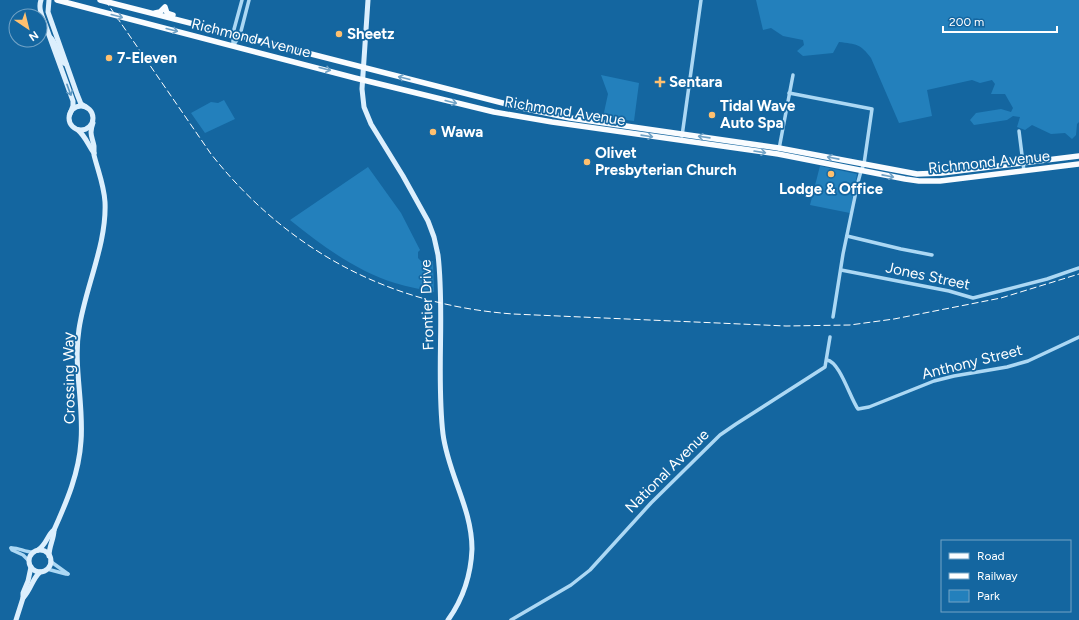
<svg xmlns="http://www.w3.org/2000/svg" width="1079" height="620" font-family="Figtree,sans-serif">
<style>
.green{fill:#2380bc}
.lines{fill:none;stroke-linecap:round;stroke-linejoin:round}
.street{stroke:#acd8f4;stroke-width:3.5}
.secondary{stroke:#dceffd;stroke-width:5}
.primary{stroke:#f9fcff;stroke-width:5.5}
.rail{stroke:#fff;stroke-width:1;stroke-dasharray:7 3;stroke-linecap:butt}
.oneway{stroke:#70a2c6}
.oneway2{stroke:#5a96c1}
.poi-dot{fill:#ffc06f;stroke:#1466a0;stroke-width:1.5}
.labels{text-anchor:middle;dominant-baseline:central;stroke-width:3.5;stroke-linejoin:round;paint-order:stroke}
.poi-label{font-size:15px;font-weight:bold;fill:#fff;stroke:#1466a0;text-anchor:start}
.street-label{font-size:15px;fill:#fff;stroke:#1466a0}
</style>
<rect width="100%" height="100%" fill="#1466a0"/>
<!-- green -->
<g class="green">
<path d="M756,0H1079V122L1077,124L1076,135L1072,139L1065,133L1051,134L1032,125L1025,130L1017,127L1020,117L1013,116L1007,120L974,125L970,120L976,113L1001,109L1011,112L1013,108L1005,94H991L995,84L992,80L980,83L972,80L927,90L932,116L899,123L871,58C861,44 856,44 839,42L833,53L803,56L797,51L804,45L803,40L783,36L771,28L763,30Z"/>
<path d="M601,75L639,83L634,121L603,117L608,94Z"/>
<path d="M224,100L235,119L205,133L191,113L211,102L218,103Z"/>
<path d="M820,166L857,174L850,213L810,205Z"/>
<path d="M368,167L401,213L420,250L418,252V258L421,261H433L434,292C421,289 408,287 395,283C356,271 321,245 290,220Z"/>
</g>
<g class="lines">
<!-- street -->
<g class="street">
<path d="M233,45V33L242,0"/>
<path d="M233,46L240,35L249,0"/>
<path d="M789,93L872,109L864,164L861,171L858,182L843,254L833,317"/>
<path d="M1019,131L1024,171"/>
<path d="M682,136L701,0"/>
<path d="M779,149L793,75"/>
<path d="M847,236L901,249L932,255"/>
<path d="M841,270L949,291L973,298L1047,279L1079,268"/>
<path d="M827,360C840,362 850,398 858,409L869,407L934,381L954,376L1007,367L1028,361L1079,337"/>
<path d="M11,548C18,547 26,553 34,552"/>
<path d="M11,548L12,550L23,555L29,561"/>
<path d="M50,561L68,574"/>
<path d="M47,569L66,574H68"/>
<path d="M511,620L571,585L590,570L651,503L720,435L736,424L825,367L830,337"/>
</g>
<!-- secondary -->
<g class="secondary">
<path d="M41,0C38,8 42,16 45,24L73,101V106L70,114"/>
<path d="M49,0L48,12L77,94L81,104L86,107"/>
<path d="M368,0L362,89L364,107L371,124L403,176L428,221L434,237L438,255C445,314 436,375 443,434C448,474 472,508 472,549C471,574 463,599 448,620"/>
<path d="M51,38C58,45 57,61 66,64"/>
<circle cx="81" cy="118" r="12"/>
<path d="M78,130C86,137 88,145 94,153"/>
<path d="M38,550C47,544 47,535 54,530"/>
<circle cx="40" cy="561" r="11"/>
<path d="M49,556C49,546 54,539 54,530C67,501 79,473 81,441C84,404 73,366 79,329C85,288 107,244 105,202C104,185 98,171 94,155C94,152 94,149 94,146C92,136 89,134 93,123"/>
<path d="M23,598C31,590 32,579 40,572"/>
<path d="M16,620L23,598V593L28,581L31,567"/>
</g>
<!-- primary -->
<g class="primary">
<path d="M57,0L355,78L494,112L552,122L778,154L905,179L919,181H940L1079,164"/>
<path d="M100,0L522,108L570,118L779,148L917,174L942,173L1079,156"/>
<path d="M155,13L160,12L165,7L167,13L173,15"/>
</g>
<!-- rail -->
<path class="rail" d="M105,0L211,154C288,251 390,305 513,314L786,326L850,325L894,319L1001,298L1079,274"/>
</g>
<!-- one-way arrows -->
<defs><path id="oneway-shaft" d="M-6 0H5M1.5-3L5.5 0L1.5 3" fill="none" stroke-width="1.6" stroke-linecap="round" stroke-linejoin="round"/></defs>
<g class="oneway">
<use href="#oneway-shaft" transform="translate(117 16) rotate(15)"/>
<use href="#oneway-shaft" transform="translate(172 30) rotate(14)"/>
<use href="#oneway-shaft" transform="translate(325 69) rotate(14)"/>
<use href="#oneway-shaft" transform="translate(404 78) rotate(-166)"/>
<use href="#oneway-shaft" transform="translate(451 102) rotate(14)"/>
<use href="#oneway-shaft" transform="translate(647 136) rotate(8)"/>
<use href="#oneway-shaft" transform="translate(704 137) rotate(-172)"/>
<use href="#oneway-shaft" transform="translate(760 152) rotate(9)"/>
<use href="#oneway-shaft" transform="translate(833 158) rotate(-169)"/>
<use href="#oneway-shaft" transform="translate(888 176) rotate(11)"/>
</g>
<use class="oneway2" href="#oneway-shaft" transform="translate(69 90) rotate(70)"/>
<!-- markers -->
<g class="poi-dot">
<circle cx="339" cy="34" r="4"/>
<circle cx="109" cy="58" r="4"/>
<path d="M658 76h4v4h4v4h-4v4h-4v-4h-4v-4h4z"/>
<circle cx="712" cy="115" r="4"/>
<circle cx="433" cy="132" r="4"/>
<circle cx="587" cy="162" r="4"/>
<circle cx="831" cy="174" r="4"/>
</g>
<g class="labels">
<!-- poi labels -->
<g class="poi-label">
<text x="347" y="34">Sheetz</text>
<text x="117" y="58">7-Eleven</text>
<text x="669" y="82">Sentara</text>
<text x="720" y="106">Tidal Wave<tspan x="720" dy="17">Auto Spa</tspan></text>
<text x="441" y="132">Wawa</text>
<text x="595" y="153">Olivet<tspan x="595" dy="17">Presbyterian Church</tspan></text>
<text x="831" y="189" text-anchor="middle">Lodge &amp; Office</text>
</g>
<!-- street labels -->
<g class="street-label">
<text transform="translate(251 38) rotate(14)">Richmond Avenue</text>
<text transform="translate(565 111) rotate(9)">Richmond Avenue</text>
<text transform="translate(989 162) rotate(-6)">Richmond Avenue</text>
<text transform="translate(928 276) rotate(12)">Jones Street</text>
<text transform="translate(427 305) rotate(-92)">Frontier Drive</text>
<text transform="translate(972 362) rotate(-14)">Anthony Street</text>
<text transform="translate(69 378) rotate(-91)">Crossing Way</text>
<text transform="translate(667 471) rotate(-45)">National Avenue</text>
</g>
</g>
<!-- legend -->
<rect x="941" y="540" width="130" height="72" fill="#1466a0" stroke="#72a3c6"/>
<rect x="949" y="553" width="20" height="6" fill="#f9fcff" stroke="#72a3c6"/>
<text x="977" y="560" font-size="12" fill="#ffffff">Road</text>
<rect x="949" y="573" width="20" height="6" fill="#ffffff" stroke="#72a3c6"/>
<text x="977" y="580" font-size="12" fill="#ffffff">Railway</text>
<rect x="949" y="590" width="20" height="12" fill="#2380bc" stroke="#72a3c6"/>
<text x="977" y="600" font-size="12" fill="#ffffff">Park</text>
<!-- north arrow -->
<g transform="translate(28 28) rotate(145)"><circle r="19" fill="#1466a0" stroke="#72a3c6"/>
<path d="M0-3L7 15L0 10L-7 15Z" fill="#ffc06f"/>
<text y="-6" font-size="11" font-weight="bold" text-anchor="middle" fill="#ffffff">N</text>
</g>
<!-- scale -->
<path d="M943 26v6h114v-6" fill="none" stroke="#ffffff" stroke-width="2"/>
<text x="949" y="26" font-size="12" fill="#ffffff" stroke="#1466a0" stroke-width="3" paint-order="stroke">200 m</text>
</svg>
